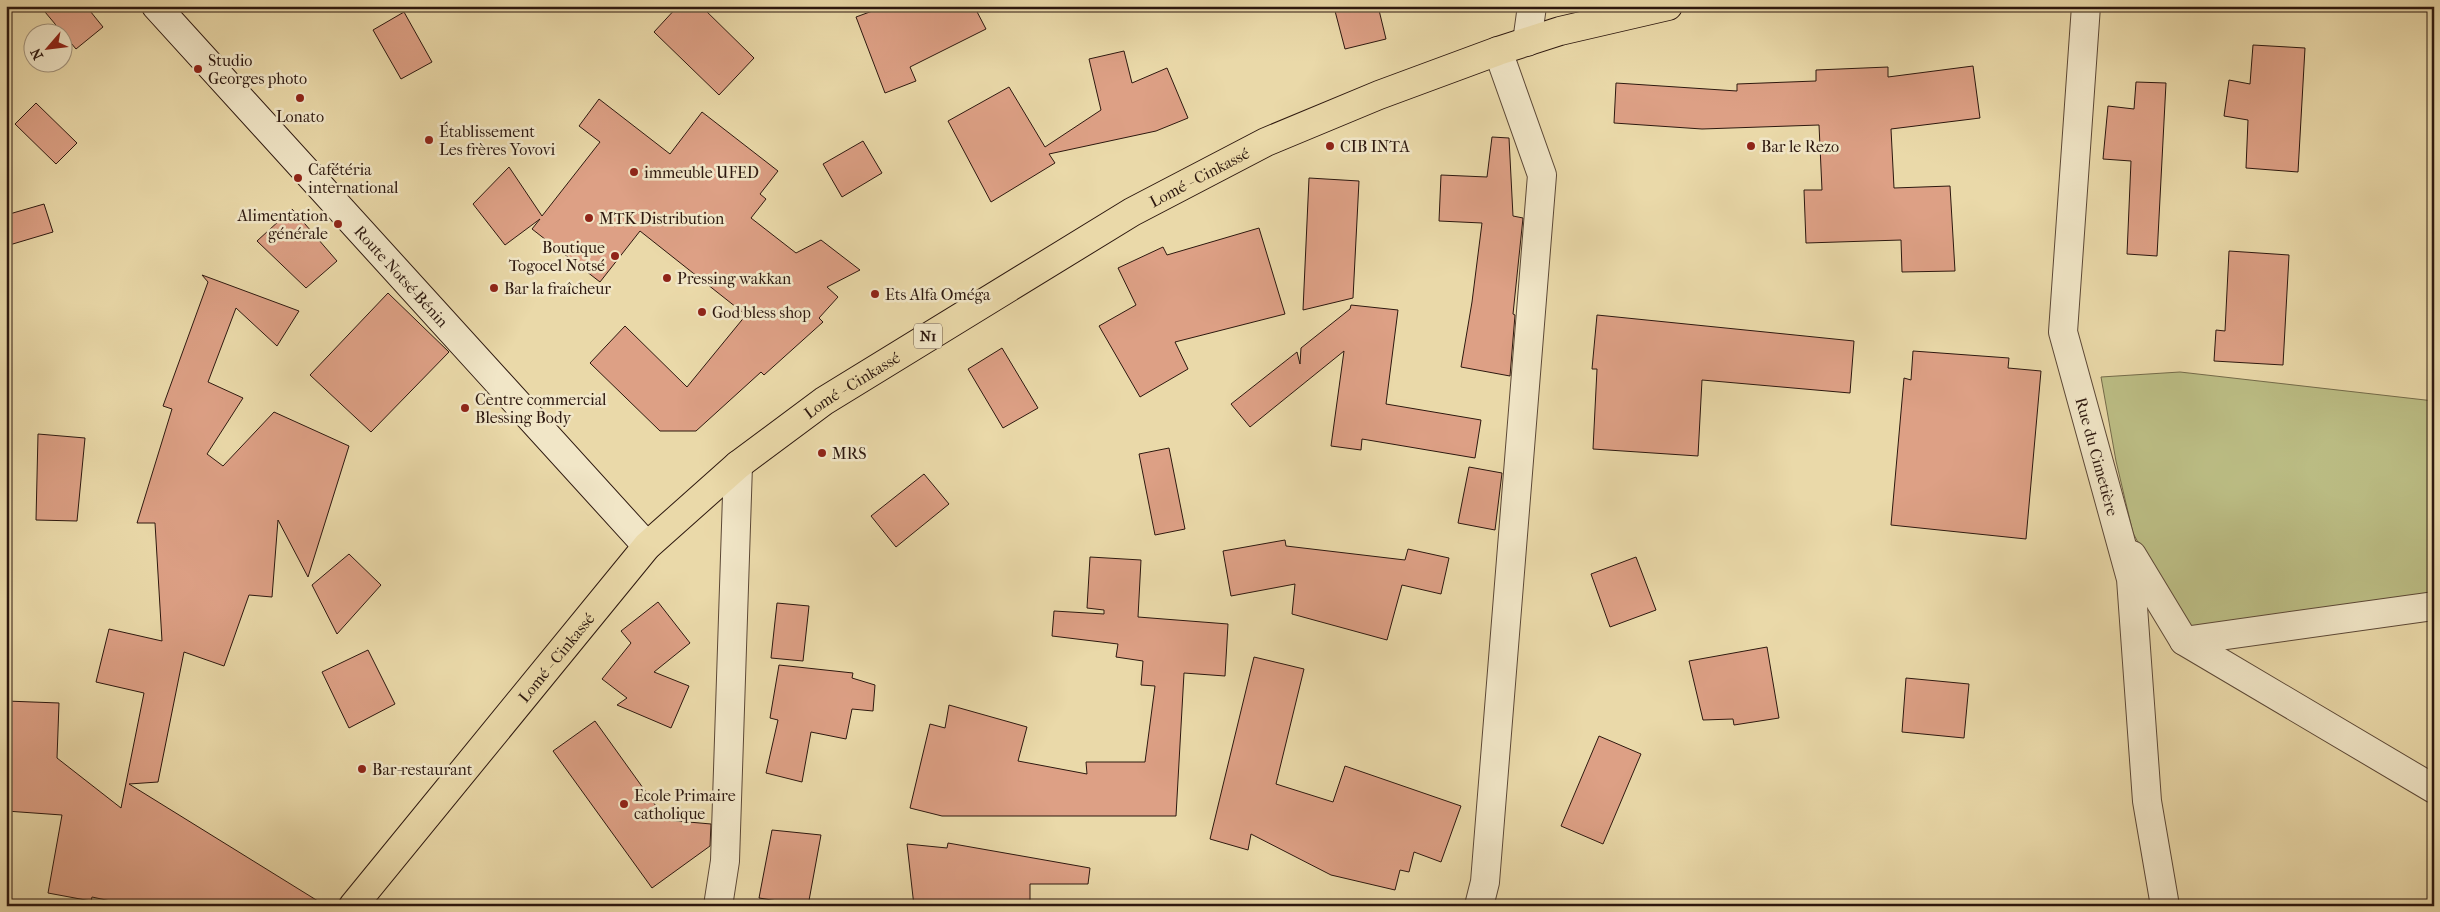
<svg xmlns="http://www.w3.org/2000/svg" width="2440" height="912" font-family="'IM FELL French Canon',serif">
<style>
.green{fill:#bcbe85;stroke:#746b4a}
.building{fill:#dda085;stroke:#2d180f}
.lines{fill:none;stroke-linecap:round;stroke-linejoin:round}
.street-casing{stroke:#5c4836;stroke-width:30}
.secondary-casing{stroke:#2d180f;stroke-width:30}
.highway-casing{stroke:#2d180f;stroke-width:30}
.street{stroke:#f1e6c7;stroke-width:28}
.secondary{stroke:#f1e6c7;stroke-width:28}
.highway{stroke:#ead9a9;stroke-width:28}
.poi-dot{fill:#8f2418;stroke:#f1e6c7;stroke-width:2}
.labels{text-anchor:middle;dominant-baseline:central;stroke-width:5;stroke-linejoin:round;paint-order:stroke}
.shield{fill:#f1e6c7;stroke:#685646;stroke-width:1}
.shield-label{font-size:15px;font-weight:bold;fill:#2d180f}
.poi-label{font-size:16px;fill:#2d180f;stroke:#f1e6c7;text-anchor:start}
.street-label{font-size:16px;fill:#2d180f;stroke:#f1e6c7}
</style>
<rect width="100%" height="100%" fill="#ead9a9"/>
<filter id="stains"><feTurbulence type="fractalNoise" baseFrequency=".004" numOctaves="4"/><feColorMatrix values="0 0 0 0 .2 0 0 0 0 .09 0 0 0 0 .02 0 0 0 .5 -.17"/></filter>
<radialGradient id="worn" r=".72"><stop offset=".6" stop-color="#630" stop-opacity="0"/><stop offset="1" stop-color="#630" stop-opacity=".3"/></radialGradient>
<!-- green -->
<path class="green" d="M2180,372L2434,401V602L2189,636L2133,533L2116,461L2101,377Z"/>
<!-- building -->
<g class="building">
<path d="M40,6H86L103,27L76,49Z"/>
<path d="M678,6H701L754,58L719,95L654,32Z"/>
<path d="M886,6H974L986,29L910,67L916,81L885,93L856,17Z"/>
<path d="M1354,6H1378L1386,39L1345,49L1335,11Z"/>
<path d="M404,12L432,62L401,79L373,30Z"/>
<path d="M2253,45L2305,48L2298,172L2246,168L2248,120L2224,116L2229,80L2250,84Z"/>
<path d="M1124,51L1132,83L1167,68L1188,118L1156,131L1049,154L1055,163L991,202L948,121L1009,87L1045,147L1101,110L1089,59Z"/>
<path d="M1973,66L1980,118L1891,129L1894,188L1950,186L1955,271L1902,272L1901,240L1806,243L1804,190H1822L1819,125L1702,129L1614,123L1616,83L1737,91V84L1816,81V70L1888,67V77Z"/>
<path d="M2136,82L2166,83L2157,256L2127,254L2131,161L2103,159L2108,106L2134,109Z"/>
<path d="M599,99L670,154L702,112L778,171L760,194L766,199L751,218L796,253L821,240L860,270L827,287L838,297L819,318L823,322L764,375L761,372L696,431H660L590,363L625,326L687,387L746,315L640,231L600,282L532,229L540,219L505,245L473,204L509,167L542,216L600,142L579,126Z"/>
<path d="M36,103L77,143L56,164L15,124Z"/>
<path d="M1492,137L1509,138L1513,216L1523,218L1513,314L1515,315L1510,376L1461,367L1472,302L1482,223L1439,221L1441,175L1487,177Z"/>
<path d="M863,141L882,173L842,197L823,164Z"/>
<path d="M1309,178L1359,181L1353,298L1303,310Z"/>
<path d="M44,204L53,232L6,246V215Z"/>
<path d="M292,209L337,261L306,288L257,241Z"/>
<path d="M1259,228L1285,314L1175,342L1188,369L1140,397L1099,326L1136,305L1118,268L1163,247L1167,255Z"/>
<path d="M2229,251L2289,255L2283,365L2214,361L2216,330L2225,331Z"/>
<path d="M202,275L299,311L277,346L236,308L208,382L243,398L207,454L223,466L274,412L349,446L308,577L278,520L272,597L249,595L224,666L184,652L158,782L129,784L326,906H134L92,897L91,901L48,893L62,815L6,811V701L59,703L57,758L121,808L144,693L96,682L109,629L162,641L155,523H137L172,409L163,406L208,282Z"/>
<path d="M388,293L449,352L371,432L310,375Z"/>
<path d="M1351,305L1398,310L1386,404L1481,420L1475,458L1362,439L1361,450L1331,446L1344,351L1250,427L1231,404L1297,352L1300,364L1301,348L1350,309Z"/>
<path d="M1597,315L1854,341L1850,393L1702,380L1698,456L1593,449L1597,369H1592Z"/>
<path d="M1002,348L1038,408L1003,428L968,369Z"/>
<path d="M1913,351L2009,358L2008,368L2041,371L2026,539L1891,525L1904,378L1911,380Z"/>
<path d="M38,434L85,438L77,521L36,520Z"/>
<path d="M1169,448L1185,529L1155,535L1139,454Z"/>
<path d="M1469,467L1502,473L1495,530L1458,523Z"/>
<path d="M924,474L949,504L896,547L871,516Z"/>
<path d="M1285,540L1286,546L1405,560L1408,549L1449,558L1441,594L1402,585L1387,640L1292,614L1295,584L1231,596L1223,551Z"/>
<path d="M349,554L381,585L337,634L312,585Z"/>
<path d="M1090,557L1141,560L1138,617L1228,624L1225,676L1184,673L1176,816H942L910,808L930,724L945,728L949,705L1027,727L1018,761L1087,774L1086,762H1145L1155,686L1141,685L1143,661L1116,657L1118,644L1052,636L1054,611L1104,614V610L1087,608Z"/>
<path d="M1636,557L1656,610L1610,627L1591,574Z"/>
<path d="M658,602L690,643L654,672L689,686L671,728L617,705L627,698L602,679L631,643L621,631Z"/>
<path d="M777,603L809,606L803,661L771,658Z"/>
<path d="M1767,647L1779,718L1734,725L1733,719L1703,720L1689,661Z"/>
<path d="M368,650L395,704L349,728L322,672Z"/>
<path d="M1254,657L1304,669L1276,784L1333,802L1345,766L1461,806L1441,862L1414,852L1409,872L1400,870L1395,890L1331,875L1251,834L1248,850L1210,839Z"/>
<path d="M779,665L853,673L852,678L875,685L873,711L852,709L846,739L811,732L802,782L766,773L778,720L770,718Z"/>
<path d="M1906,678L1969,684L1964,738L1902,732Z"/>
<path d="M595,721L666,820L711,824L710,846L652,888L553,751Z"/>
<path d="M1599,736L1641,754L1603,844L1561,826Z"/>
<path d="M772,830L821,835L808,906L759,898Z"/>
<path d="M948,843L1090,868L1088,884H1030V906H914L907,844L947,848Z"/>
</g>
<g class="lines">
<defs>
<g id="street">
<path id="s1" d="M2086,6L2063,332L2131,579L2147,801L2165,906"/>
<path d="M1527,42L1532,6"/>
<path d="M2132,555L2184,641L2434,789"/>
<path d="M2184,641L2434,606"/>
<path d="M718,906L725,861L738,465"/>
<path d="M1479,906L1485,882L1542,175L1498,51"/>
</g>
<g id="secondary">
<path id="s2" d="M156,6L647,546"/>
</g>
<g id="highway">
<path id="s3" d="M353,906L647,546L738,465L824,401L1132,212L1266,142L1379,95L1498,51L1560,31L1668,6"/>
</g>
</defs>
<!-- street casing -->
<use href="#street" class="street-casing"/>
<!-- secondary casing -->
<use href="#secondary" class="secondary-casing"/>
<!-- highway casing -->
<use href="#highway" class="highway-casing"/>
<!-- street -->
<use href="#street" class="street"/>
<!-- secondary -->
<use href="#secondary" class="secondary"/>
<!-- highway -->
<use href="#highway" class="highway"/>
</g>
<!-- markers -->
<g class="poi-dot">
<circle cx="198" cy="69" r="5"/>
<circle cx="300" cy="98" r="5"/>
<circle cx="429" cy="140" r="5"/>
<circle cx="1330" cy="146" r="5"/>
<circle cx="1751" cy="146" r="5"/>
<circle cx="634" cy="172" r="5"/>
<circle cx="298" cy="178" r="5"/>
<circle cx="589" cy="218" r="5"/>
<circle cx="338" cy="224" r="5"/>
<circle cx="615" cy="256" r="5"/>
<circle cx="667" cy="278" r="5"/>
<circle cx="494" cy="288" r="5"/>
<circle cx="875" cy="294" r="5"/>
<circle cx="702" cy="312" r="5"/>
<circle cx="465" cy="408" r="5"/>
<circle cx="822" cy="453" r="5"/>
<circle cx="362" cy="769" r="5"/>
<circle cx="624" cy="804" r="5"/>
</g>
<g class="labels">
<!-- shield labels -->
<rect class="shield" x="914" y="323.5" width="28" height="25" rx="4"/>
<g class="shield-label">
<text x="928" y="336">N1</text>
</g>
<!-- poi labels -->
<g class="poi-label">
<text x="208" y="60">Studio<tspan x="208" dy="18">Georges photo</tspan></text>
<text x="300" y="116" text-anchor="middle">Lonato</text>
<text x="439" y="131">Établissement<tspan x="439" dy="18">Les frères Yovovi</tspan></text>
<text x="1340" y="146">CIB INTA</text>
<text x="1761" y="146">Bar le Rezo</text>
<text x="308" y="169">Cafétéria<tspan x="308" dy="18">international</tspan></text>
<text x="644" y="172">immeuble UFED</text>
<text x="328" y="215" text-anchor="end">Alimentation<tspan x="328" dy="18">générale</tspan></text>
<text x="599" y="218">MTK Distribution</text>
<text x="605" y="247" text-anchor="end">Boutique<tspan x="605" dy="18">Togocel Notsé</tspan></text>
<text x="677" y="278">Pressing wakkan</text>
<text x="504" y="288">Bar la fraîcheur</text>
<text x="885" y="294">Ets Alfa Oméga</text>
<text x="712" y="312">God bless shop</text>
<text x="475" y="399">Centre commercial<tspan x="475" dy="18">Blessing Body</tspan></text>
<text x="832" y="453">MRS</text>
<text x="372" y="769">Bar-restaurant</text>
<text x="634" y="795">Ecole Primaire<tspan x="634" dy="18">catholique</tspan></text>
</g>
<!-- street labels -->
<g class="street-label">
<text stroke="none"><textPath href="#s3" startOffset="1131">Lomé - Cinkassé</textPath></text>
<text stroke="none"><textPath href="#s2" startOffset="365">Route Notsé-Bénin</textPath></text>
<text stroke="none"><textPath href="#s3" startOffset="726">Lomé - Cinkassé</textPath></text>
<text stroke="none"><textPath href="#s1" startOffset="456">Rue du Cimetière</textPath></text>
<text stroke="none"><textPath href="#s3" startOffset="321">Lomé - Cinkassé</textPath></text>
</g>
</g>
<!-- margin -->
<rect width="2440" height="912" fill="none" stroke="#ead9a9" stroke-width="25"/>
<rect x="8" y="8" width="2425" height="897" fill="none" stroke="#2d180f" stroke-width="2.5"/>
<rect x="12" y="12" width="2415" height="887" fill="none" stroke="#2d180f"/>
<!-- north arrow -->
<g transform="translate(48 48) rotate(242)"><circle r="24" fill="#f1e6c7" stroke="#a3947d"/>
<path d="M0-4L9 19L0 12L-9 19Z" fill="#8f2418"/>
<text y="-8" font-size="14" font-weight="bold" text-anchor="middle" fill="#2d180f">N</text>
</g>
<rect width="100%" height="100%" filter="url(#stains)"/>
<rect width="100%" height="100%" fill="url(#worn)"/>
</svg>
